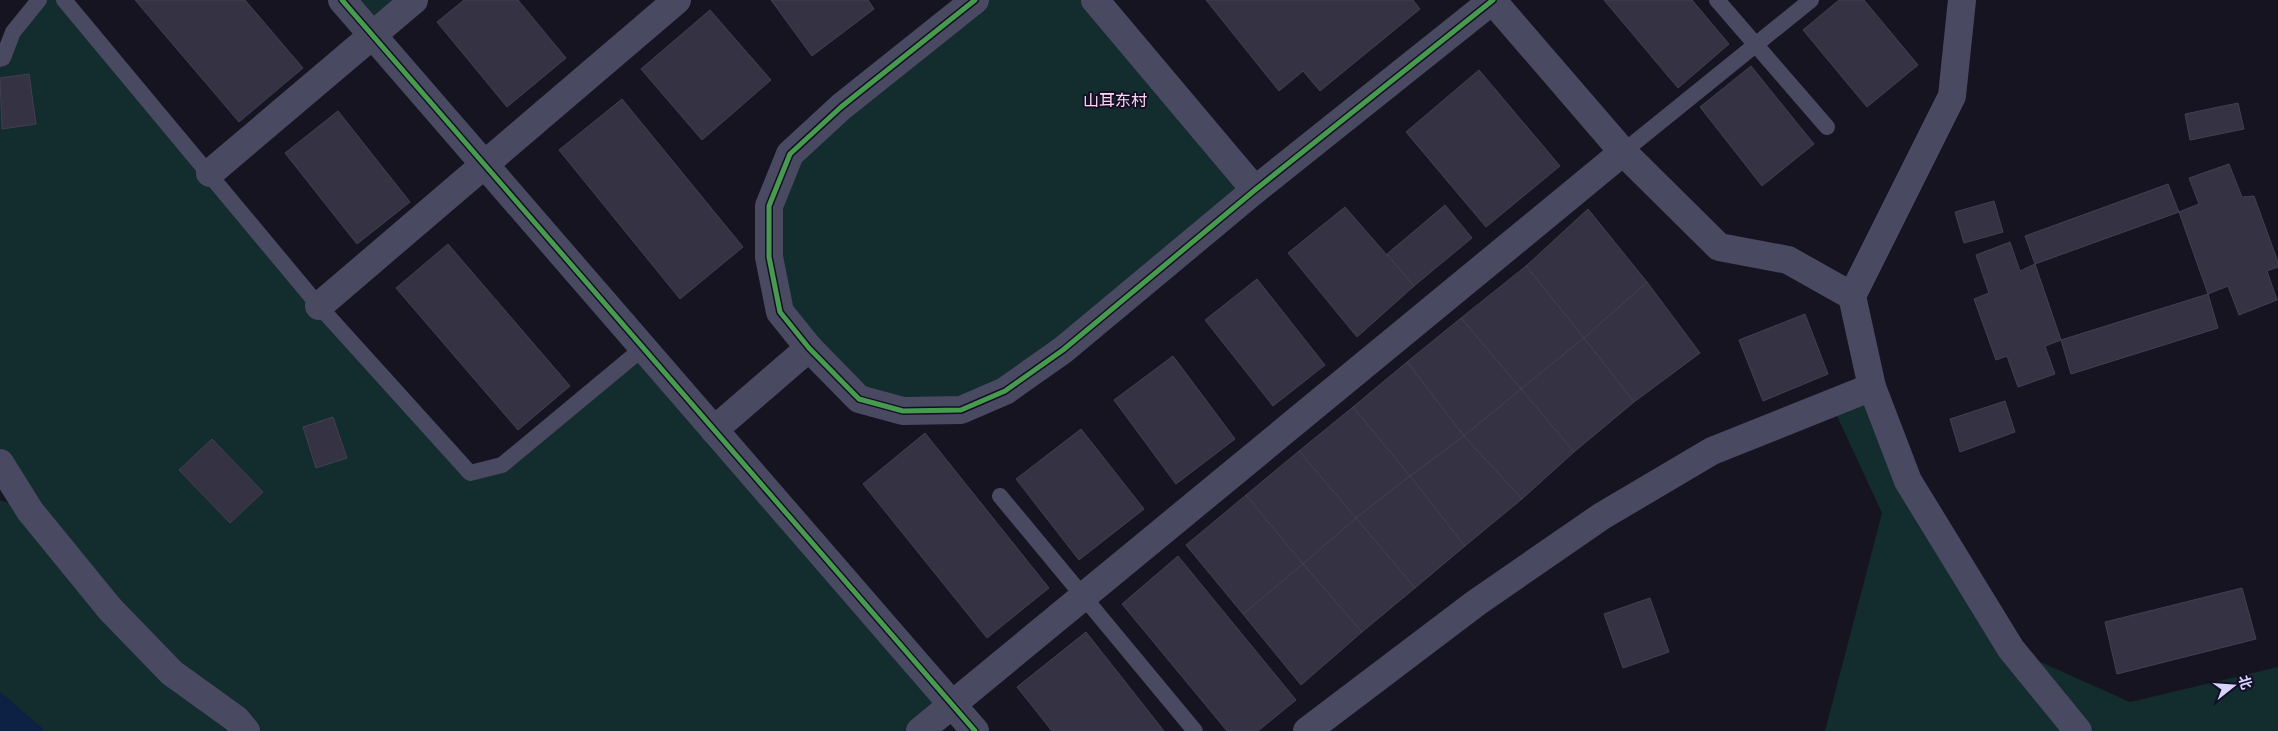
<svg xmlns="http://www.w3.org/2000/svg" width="2278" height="731" font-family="Mulish,'Noto Sans SC',sans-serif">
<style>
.green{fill:#132c2d}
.water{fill:#0d2144}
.building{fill:#343243;stroke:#433f54}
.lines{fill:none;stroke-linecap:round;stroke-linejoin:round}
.service{stroke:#4a4962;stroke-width:16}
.minor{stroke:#4a4962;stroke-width:28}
.tertiary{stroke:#4a4962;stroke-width:28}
.cycleway-casing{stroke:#130f26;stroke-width:8}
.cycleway{stroke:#469c4c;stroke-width:5}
.labels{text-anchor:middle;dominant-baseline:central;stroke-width:4;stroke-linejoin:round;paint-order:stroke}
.quarter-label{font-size:16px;fill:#ffd6f0;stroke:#130f26}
</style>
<rect width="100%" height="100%" fill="#161421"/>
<!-- green -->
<g class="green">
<path d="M39,0H64L470,472L502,465L643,348L952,704L920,731H45L0,692V500L29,511L0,463V59Z"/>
<path d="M342,0H414L372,35Z"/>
<path d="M975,0H1095L1255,190L961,410L859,399L809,348L769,257L790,154Z"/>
<path d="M1872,387L2011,649L2130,702L2278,667V731H1825L1882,513L1831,403Z"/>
</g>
<!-- water -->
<path class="water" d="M0,692L45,731H0Z"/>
<!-- building -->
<g class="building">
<path d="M135,0H245L303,68L239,122Z"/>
<path d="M464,0H518L566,58L507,107L437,22Z"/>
<path d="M771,0H868L874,9L812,56Z"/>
<path d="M1206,0H1413L1420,9L1320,91L1303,71L1279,91Z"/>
<path d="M1604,0H1692L1729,44L1678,88Z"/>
<path d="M1839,0H1864L1918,65L1867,107L1803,30Z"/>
<path d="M710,10L771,80L702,140L641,69Z"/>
<path d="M1751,66L1814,144L1762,186L1700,107Z"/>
<path d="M1479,70L1560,166L1486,227L1406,132Z"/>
<path d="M29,74L36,124L2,129L0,78Z"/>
<path d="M622,99L743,247L680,299L559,150Z"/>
<path d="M2238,103L2244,129L2190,140L2185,114Z"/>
<path d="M338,111L410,202L357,244L285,153Z"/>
<path d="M2229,164L2242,197L2254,196L2278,262V267L2267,271L2277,300L2239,315L2228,286L2208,294L2179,212L2199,204L2189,178Z"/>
<path d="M2168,184L2179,212L2035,264L2025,236Z"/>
<path d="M1994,201L2003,232L1964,243L1955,212Z"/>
<path d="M1445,205L1472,238L1414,286L1387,254Z"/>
<path d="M1345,207L1414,286L1357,337L1288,253Z"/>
<path d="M1588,209L1647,282L1584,338L1526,266Z"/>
<path d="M2010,242L2020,271L2035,264L2061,340L2045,346L2055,374L2018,387L2007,356L1996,360L1974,299L1989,293L1976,255Z"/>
<path d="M448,244L570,386L518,430L396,288Z"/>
<path d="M1526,266L1584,338L1521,389L1461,318Z"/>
<path d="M1257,279L1325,365L1273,406L1205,320Z"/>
<path d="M1647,282L1700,353L1634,402L1584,338Z"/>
<path d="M2208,294L2218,328L2071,374L2061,340Z"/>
<path d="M1805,314L1828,374L1763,401L1739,340Z"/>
<path d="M1461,318L1521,389L1464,436L1407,362Z"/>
<path d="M1584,338L1634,402L1574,452L1521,389Z"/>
<path d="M1173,356L1235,439L1176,484L1114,400Z"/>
<path d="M1407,362L1464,436L1410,476L1353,407Z"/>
<path d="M1521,389L1574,452L1522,499L1464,436Z"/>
<path d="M2005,401L2015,432L1960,452L1950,419Z"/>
<path d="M1353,407L1410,476L1356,518L1299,451Z"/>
<path d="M333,417L347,458L316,468L303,427Z"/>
<path d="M1081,429L1144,509L1079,560L1016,479Z"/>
<path d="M925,433L1049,588L987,638L863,484Z"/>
<path d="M1464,436L1522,499L1465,546L1410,476Z"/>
<path d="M212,439L263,492L230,523L179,470Z"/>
<path d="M1299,451L1356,518L1303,564L1246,495Z"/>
<path d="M1410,476L1465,546L1415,588L1356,518Z"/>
<path d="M1246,495L1303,564L1243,614L1186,545Z"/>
<path d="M1356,518L1415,588L1362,632L1303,564Z"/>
<path d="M1178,556L1296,700L1258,731H1227L1122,604Z"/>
<path d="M1303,564L1362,632L1301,685L1243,614Z"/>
<path d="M2242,588L2256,639L2117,674L2105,622Z"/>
<path d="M1650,598L1669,652L1623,668L1604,614Z"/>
<path d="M1086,632L1164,731H1052L1017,687Z"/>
</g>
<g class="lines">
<!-- service -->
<g class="service">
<path d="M64,0L319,306L470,473L502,465L643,348"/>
<path d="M1717,0L1827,127"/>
<path d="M0,59L3,58L13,32L39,0"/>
<path d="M1623,152L1811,0"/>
<path d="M1000,496L1195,731"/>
</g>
<!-- minor -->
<g class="minor">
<path d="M342,0L975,731"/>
<path d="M975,0L841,107L790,154L769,206V257L780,312L809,348L859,399L903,411L961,410L1005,391L1063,350L1255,190L1493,0"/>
<path d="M1095,0L1255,190"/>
<path d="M1492,0L1623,152L1719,247L1788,260L1852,296"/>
<path d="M210,173L414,0"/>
<path d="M319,306L677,0"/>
<path d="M714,430L809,348"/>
<path d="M0,463L30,511L110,609L172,673L236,719L246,731"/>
<path d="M920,731L1623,152"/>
<path d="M1307,731L1476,603L1602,516L1712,451L1872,387"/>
</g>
<!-- tertiary -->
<path class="tertiary" d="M1962,0L1952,96L1852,296L1872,387L1908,481L2011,649L2078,731"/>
<defs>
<g id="cycleway">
<path d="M342,0L975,731"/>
<path d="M975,0L841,107L790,154L769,206V257L780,312L809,348L859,399L903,411L961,410L1005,391L1063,350L1255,190L1493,0"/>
</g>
</defs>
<!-- cycleway casing -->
<use href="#cycleway" class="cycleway-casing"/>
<!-- cycleway -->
<use href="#cycleway" class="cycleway"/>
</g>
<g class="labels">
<!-- quarter labels -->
<g class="quarter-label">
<text x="1115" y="100">山耳东村</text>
</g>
</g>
<!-- north arrow -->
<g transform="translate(2233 686) rotate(73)" stroke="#130f26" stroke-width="4" paint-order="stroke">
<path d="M0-4L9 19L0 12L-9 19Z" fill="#d9d4ff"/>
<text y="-8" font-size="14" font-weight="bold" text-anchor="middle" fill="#d9d4ff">北</text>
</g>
</svg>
